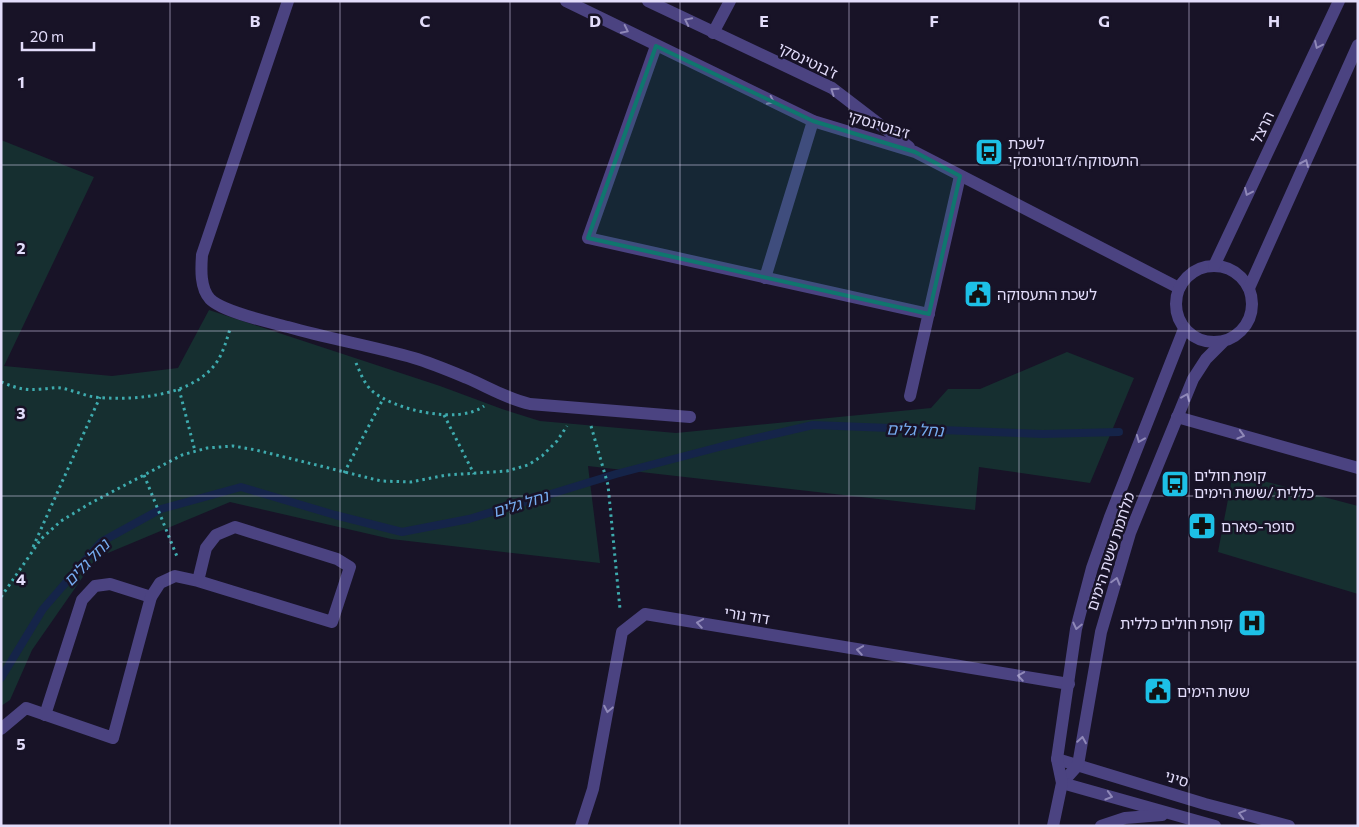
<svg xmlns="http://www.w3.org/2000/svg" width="1359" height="827" font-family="Commissioner,'Noto Sans Hebrew',sans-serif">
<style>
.green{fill:#162f30}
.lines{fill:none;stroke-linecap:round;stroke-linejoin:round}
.stream{stroke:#152449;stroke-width:8}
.path{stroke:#3eabae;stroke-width:3;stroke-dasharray:2.5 4;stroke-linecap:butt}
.minor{stroke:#4b4381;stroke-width:12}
.oneway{stroke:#8f88b8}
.marked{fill:#0f766e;fill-opacity:0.2;stroke:#0f766e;stroke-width:4;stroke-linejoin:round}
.grid{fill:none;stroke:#e3ddfb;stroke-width:1;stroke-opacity:0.55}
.labels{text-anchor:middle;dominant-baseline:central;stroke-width:5;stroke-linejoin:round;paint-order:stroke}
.street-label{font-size:15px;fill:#e3ddfb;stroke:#181327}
.poi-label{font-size:15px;fill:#e3ddfb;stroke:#181327;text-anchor:start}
.water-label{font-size:16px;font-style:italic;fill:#76acf0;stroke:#181327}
.grid-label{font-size:16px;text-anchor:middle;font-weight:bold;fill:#e3ddfb;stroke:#181327;stroke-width:5;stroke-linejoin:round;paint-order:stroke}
</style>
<rect width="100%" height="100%" fill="#181327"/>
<!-- green -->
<g class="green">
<path d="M1,140L94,177L4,366L112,376L178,368L209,310L440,386L502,409L540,421L676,433L931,408L948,389H980L1067,352L1134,378L1090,483L979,467L975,510L588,466L600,563L391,539L230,502L96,558L32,650L10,700L1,706Z"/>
<path d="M1233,473L1358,506V594L1218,552Z"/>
</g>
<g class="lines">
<!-- stream -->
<path class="stream" d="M1,678L43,609L101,542L161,509L241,487L335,515L402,532L469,519L616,474L723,446L813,425L1043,434L1119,432"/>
<!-- path -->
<g class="path">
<path d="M356,363C360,372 364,383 371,390C393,410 459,425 484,406"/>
<path d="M1,382C16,388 26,391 42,389C48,389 55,387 61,388C72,390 83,395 94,397C131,401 187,397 213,367C222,357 226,342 230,329"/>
<path d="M179,389L195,451"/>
<path d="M444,415L474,474"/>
<path d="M591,426L608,485L620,609"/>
<path d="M344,473L383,399"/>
<path d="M144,475L178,559"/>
<path d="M33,547L100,397"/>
<path d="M1,597L41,539L61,521L89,504L182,455L207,448L233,446L256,450L381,481L411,482L447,475L507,471L528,465L542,456L557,441L567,426"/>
</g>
<!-- minor -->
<g class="minor">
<path d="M288,1L202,255C201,269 200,288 210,299C223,312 269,322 288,327C330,339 372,346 414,358C431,363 450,371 467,378C488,387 507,399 530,404L690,417"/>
<path d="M566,1L813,121L915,152L1179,288"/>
<path d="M648,1L832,88L909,147"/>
<path d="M713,33L730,1"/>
<path d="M656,46L588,238L929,314"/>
<circle cx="1214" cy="304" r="38"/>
<path d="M1214,266L1339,1"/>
<path d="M765,278L813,121"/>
<path d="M1249,288L1358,45"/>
<path d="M910,396L960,176"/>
<path d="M1177,417L1358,468"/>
<path d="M45,715L82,600L95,586L110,584L151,597"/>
<path d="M1,729L26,708L113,738L151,597L160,583L175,576L198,581L332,622L350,567L337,559L235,527L216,535L206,548L198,581"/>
<path d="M1057,759L1205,804L1289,826"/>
<path d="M1062,783L1078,765L1101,632L1130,533L1193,379L1206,359L1223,342"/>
<path d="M1062,783L1215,826"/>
<path d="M581,826L593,789L622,632L645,614L1069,684"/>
<path d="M1053,826L1062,783L1057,759L1076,629L1092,568L1110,517L1184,329"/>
<path d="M1101,826L1125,818L1162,815"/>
</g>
</g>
<!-- one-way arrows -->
<defs><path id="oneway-chevron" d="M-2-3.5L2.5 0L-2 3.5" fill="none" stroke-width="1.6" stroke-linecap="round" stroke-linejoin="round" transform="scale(1.25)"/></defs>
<g class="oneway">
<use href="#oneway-chevron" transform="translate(688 21) rotate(-154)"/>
<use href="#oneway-chevron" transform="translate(625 30) rotate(26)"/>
<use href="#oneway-chevron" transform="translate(1318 45) rotate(115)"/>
<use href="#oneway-chevron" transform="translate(834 91) rotate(-146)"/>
<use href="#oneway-chevron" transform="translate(771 101) rotate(26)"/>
<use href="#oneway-chevron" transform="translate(1305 163) rotate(-66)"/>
<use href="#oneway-chevron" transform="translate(1248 192) rotate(115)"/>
<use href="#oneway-chevron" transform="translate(1186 397) rotate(-67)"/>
<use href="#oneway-chevron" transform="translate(1241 435) rotate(16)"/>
<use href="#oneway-chevron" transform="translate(1140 439) rotate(112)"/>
<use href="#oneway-chevron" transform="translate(1116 581) rotate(-74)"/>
<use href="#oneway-chevron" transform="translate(700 623) rotate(-171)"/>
<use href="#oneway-chevron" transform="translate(1077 626) rotate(103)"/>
<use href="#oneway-chevron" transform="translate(860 650) rotate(-171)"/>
<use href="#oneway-chevron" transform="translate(1021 676) rotate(-171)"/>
<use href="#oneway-chevron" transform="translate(608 709) rotate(101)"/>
<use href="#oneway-chevron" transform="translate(1082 740) rotate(-81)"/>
<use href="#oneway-chevron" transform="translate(1109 796) rotate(16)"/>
<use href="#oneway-chevron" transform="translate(1242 814) rotate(-165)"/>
</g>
<!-- marked area -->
<path class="marked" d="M656,46L813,121L915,152L960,176L929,314L588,238Z"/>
<!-- grid -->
<path class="grid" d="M170,1V826M340,1V826M510,1V826M680,1V826M849,1V826M1019,1V826M1189,1V826M1,165H1358M1,331H1358M1,496H1358M1,662H1358"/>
<!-- icons -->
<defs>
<symbol id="bus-square" viewBox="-11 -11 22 22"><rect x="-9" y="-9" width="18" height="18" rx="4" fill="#1dc0e6" stroke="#181327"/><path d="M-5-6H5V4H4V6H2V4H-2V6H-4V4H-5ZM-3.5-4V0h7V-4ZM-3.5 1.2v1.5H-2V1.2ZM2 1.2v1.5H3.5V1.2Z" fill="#111"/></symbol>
<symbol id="civic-square" viewBox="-11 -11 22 22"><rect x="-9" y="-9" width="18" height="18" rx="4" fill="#1dc0e6" stroke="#181327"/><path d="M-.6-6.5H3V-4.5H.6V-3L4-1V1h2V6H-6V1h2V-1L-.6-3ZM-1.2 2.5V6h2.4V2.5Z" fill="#111"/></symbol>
<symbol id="pharmacy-square" viewBox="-11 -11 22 22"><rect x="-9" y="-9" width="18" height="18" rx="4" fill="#1dc0e6" stroke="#181327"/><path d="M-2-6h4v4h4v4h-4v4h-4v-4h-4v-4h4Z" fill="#111"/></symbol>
<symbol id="hospital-square" viewBox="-11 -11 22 22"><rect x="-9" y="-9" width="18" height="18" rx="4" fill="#1dc0e6" stroke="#181327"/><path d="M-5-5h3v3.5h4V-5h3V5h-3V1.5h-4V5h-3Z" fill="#111"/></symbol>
</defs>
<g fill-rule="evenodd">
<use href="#bus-square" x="973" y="136" width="32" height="32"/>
<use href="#civic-square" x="962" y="278" width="32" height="32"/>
<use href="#bus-square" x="1159" y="468" width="32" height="32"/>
<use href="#pharmacy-square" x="1186" y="510" width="32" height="32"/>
<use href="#hospital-square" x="1236" y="607" width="32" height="32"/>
<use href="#civic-square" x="1142" y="675" width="32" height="32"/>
</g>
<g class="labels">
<!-- street labels -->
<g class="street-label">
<text transform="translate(808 60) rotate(26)">ז'בוטינסקי</text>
<text transform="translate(879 124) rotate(17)">ז׳בוטינסקי</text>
<text transform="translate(1262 127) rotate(-65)">הרצל</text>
<text transform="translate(1110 551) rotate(-72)">מלחמת ששת הימים</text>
<text transform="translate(747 615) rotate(9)">דוד נורי</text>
<text transform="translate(1177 778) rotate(17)">סיני</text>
</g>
<!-- poi labels -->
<g class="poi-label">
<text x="1008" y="143">לשכת<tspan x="1008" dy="17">התעסוקה/ז׳בוטינסקי</tspan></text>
<text x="997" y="294">לשכת התעסוקה</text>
<text x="1194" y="475">קופת חולים<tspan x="1194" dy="17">כללית /ששת הימים</tspan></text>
<text x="1221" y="526">סופר-פארם</text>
<text x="1233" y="623" text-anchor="end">קופת חולים כללית</text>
<text x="1177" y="691">ששת הימים</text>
</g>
<!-- water labels -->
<g class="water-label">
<text transform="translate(915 429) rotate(2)">נחל גלים</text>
<text transform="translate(520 503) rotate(-17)">נחל גלים</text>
<text transform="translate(86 562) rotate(-46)">נחל גלים</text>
</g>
</g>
<g class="grid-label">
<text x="255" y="27">B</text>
<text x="425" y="27">C</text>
<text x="595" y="27">D</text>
<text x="764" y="27">E</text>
<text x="934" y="27">F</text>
<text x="1104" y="27">G</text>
<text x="1274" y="27">H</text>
<text x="21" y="88">1</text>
<text x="21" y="254">2</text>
<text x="21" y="419">3</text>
<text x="21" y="585">4</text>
<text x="21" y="750">5</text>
</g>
<!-- border -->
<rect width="1359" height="827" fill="none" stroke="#e3ddfb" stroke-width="5"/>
<!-- scale -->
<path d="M22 42v8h72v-8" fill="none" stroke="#e3ddfb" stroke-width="2.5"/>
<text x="30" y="42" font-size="15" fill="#e3ddfb" stroke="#181327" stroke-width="4" paint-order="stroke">20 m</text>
</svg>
